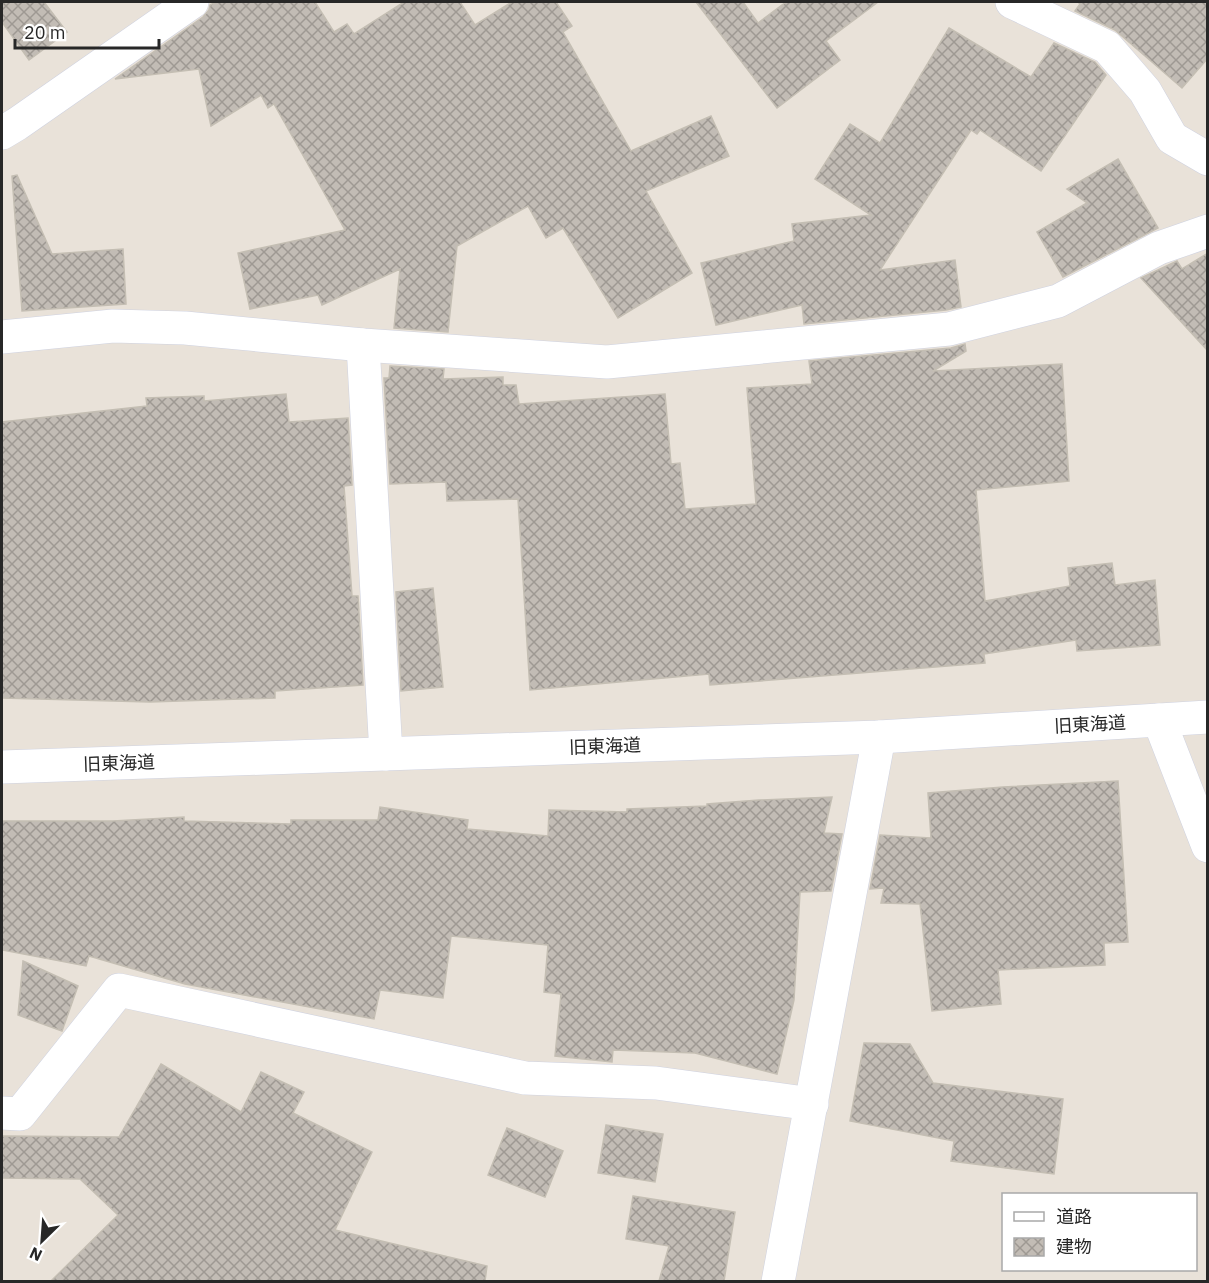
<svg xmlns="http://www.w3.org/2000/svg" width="1209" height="1283" font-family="'IBM Plex Sans','Noto Sans JP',sans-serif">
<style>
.building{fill:url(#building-cross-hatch);stroke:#c4beb3;stroke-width:1.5}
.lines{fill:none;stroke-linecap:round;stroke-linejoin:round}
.minor-casing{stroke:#cfd2e0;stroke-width:34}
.tertiary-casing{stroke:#cfd2e0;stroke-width:34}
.minor{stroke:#fff;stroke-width:33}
.tertiary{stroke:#fff;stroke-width:33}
.labels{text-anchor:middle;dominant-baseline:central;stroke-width:4.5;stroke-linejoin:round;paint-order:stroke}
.street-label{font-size:18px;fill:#272727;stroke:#fff}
</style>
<defs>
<pattern id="building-cross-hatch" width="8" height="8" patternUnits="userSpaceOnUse" patternTransform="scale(1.5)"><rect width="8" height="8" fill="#c2bcb5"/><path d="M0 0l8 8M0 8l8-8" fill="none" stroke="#9e9993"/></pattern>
</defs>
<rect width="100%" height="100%" fill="#e9e2d9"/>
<!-- building -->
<g class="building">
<path d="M2,2H44L67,32L29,60L2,22Z"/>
<path d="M216,2H315L334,32L347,24L354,34L404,2H460L475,25L512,2H556L572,26L563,32L631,151L711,116L729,156L646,191L692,273L618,318L563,228L546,238L528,206L457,246L448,332L394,328L400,269L322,305L318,295L250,309L238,253L345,230L274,104L268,108L261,95L211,126L199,69L115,79L203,17L209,10L210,5Z"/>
<path d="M696,2H743L758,23L786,2H878L826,41L840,60L777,108Z"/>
<path d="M1078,2H1208V58L1182,88L1115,30L1075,11L1080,4Z"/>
<path d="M949,28L1031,77L1054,43L1095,62L1106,75L1041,171L980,130L977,134L971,130L880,270L955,260L961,307L946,310L804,324L802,305L716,325L701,263L794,241L792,224L871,215L815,179L850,124L880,143Z"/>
<path d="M1118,159L1158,228L1063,277L1037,232L1087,203L1067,189Z"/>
<path d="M17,175L52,254L123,249L126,304L22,311L12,176Z"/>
<path d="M1208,253V351L1141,278L1177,261L1182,269Z"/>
<path d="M965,344L966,351L933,371L1062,364L1069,481L976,490L985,601L1070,586L1068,568L1112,563L1115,585L1155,580L1160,645L1077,651L1076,640L984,654L985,663L710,685L709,674L530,690L518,499L447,501L446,482L390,484L384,378H389L390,366L444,369L443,379L503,377V385H516L519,404L665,394L671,464L680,463L685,509L756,504L747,388L812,384L809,361L951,348Z"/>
<path d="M286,394L289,422L348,418L352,485L344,486L352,596H358L363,685L275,691V698L150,702L2,698V422L147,406L146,398L204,396V401Z"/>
<path d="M433,588L443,687L401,691L396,592Z"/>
<path d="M1118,781L1128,942L1104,943L1105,965L998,970L1001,1004L932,1011L920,904L881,903L884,888L870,889L880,835L931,838L928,793L1003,787Z"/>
<path d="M832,797L824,833L842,834L831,891L800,892L794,1000L777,1074L695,1053L613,1050L612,1062L555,1056L561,994L544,992L548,945L451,936L443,998L380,990L374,1019L185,984L89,956L86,966L2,950V821H113L184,817V821L291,824V820H378L380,807L468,820L467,829L548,836L549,810L627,812V809L707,806V804L759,800Z"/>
<path d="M23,961L78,986L62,1031L18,1015Z"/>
<path d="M864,1043L910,1044L933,1083L1063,1099L1054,1174L951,1161L954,1141L850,1121Z"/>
<path d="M161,1064L241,1112L261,1072L304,1092L293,1113L372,1152L335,1230L487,1266L485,1281H51L118,1215L80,1179L2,1178V1136L119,1137Z"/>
<path d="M606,1125L663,1134L655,1182L598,1173Z"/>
<path d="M507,1128L563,1151L545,1197L488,1175Z"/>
<path d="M633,1196L735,1212L724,1281H659L669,1246L626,1239Z"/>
</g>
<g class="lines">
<defs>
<g id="minor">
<path d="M1012,2L1107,47L1145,91L1172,138L1208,159"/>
<path d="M2,133L17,124L192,2"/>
<path d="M2,337L113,326L185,328L363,345L607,362L949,329L1058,301L1159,248L1208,231"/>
<path d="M363,345L386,754"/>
<path d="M1159,720L1208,846"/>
<path d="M2,1113L20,1114L119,990L525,1078L656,1083L812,1104"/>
<path d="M778,1282L879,737"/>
</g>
<path id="tertiary" d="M2,767L879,737L1208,717"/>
</defs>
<!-- minor casing -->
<use href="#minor" class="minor-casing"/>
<!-- tertiary casing -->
<use href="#tertiary" class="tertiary-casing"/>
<!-- minor -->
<use href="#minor" class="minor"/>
<!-- tertiary -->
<use href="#tertiary" class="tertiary"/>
</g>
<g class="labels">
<!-- street labels -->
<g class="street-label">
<text transform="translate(1090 724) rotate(-3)">旧東海道</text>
<text transform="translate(605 746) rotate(-2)">旧東海道</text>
<text transform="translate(119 763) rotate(-2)">旧東海道</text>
</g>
</g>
<!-- border -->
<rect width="1209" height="1283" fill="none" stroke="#272727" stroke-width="6"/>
<!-- legend -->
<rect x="1002" y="1193" width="195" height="78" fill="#ffffff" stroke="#a9a9a9" stroke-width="1.5"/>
<rect x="1014" y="1212" width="30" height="9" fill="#ffffff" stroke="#a9a9a9" stroke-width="1.5"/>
<text x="1056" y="1223" font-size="18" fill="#272727">道路</text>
<rect x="1014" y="1238" width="30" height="18" fill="url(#building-cross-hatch)" stroke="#a9a9a9" stroke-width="1.5"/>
<text x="1056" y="1253" font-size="18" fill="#272727">建物</text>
<!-- north arrow -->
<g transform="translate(42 1241) rotate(205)" stroke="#ffffff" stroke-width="4.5" paint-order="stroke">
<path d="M0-4.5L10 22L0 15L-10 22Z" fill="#272727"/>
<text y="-9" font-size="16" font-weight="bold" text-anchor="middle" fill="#272727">N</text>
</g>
<!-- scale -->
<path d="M15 39v9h144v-9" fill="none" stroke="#272727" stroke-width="3"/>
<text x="24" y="39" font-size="18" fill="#272727" stroke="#ffffff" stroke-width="4.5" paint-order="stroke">20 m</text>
</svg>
